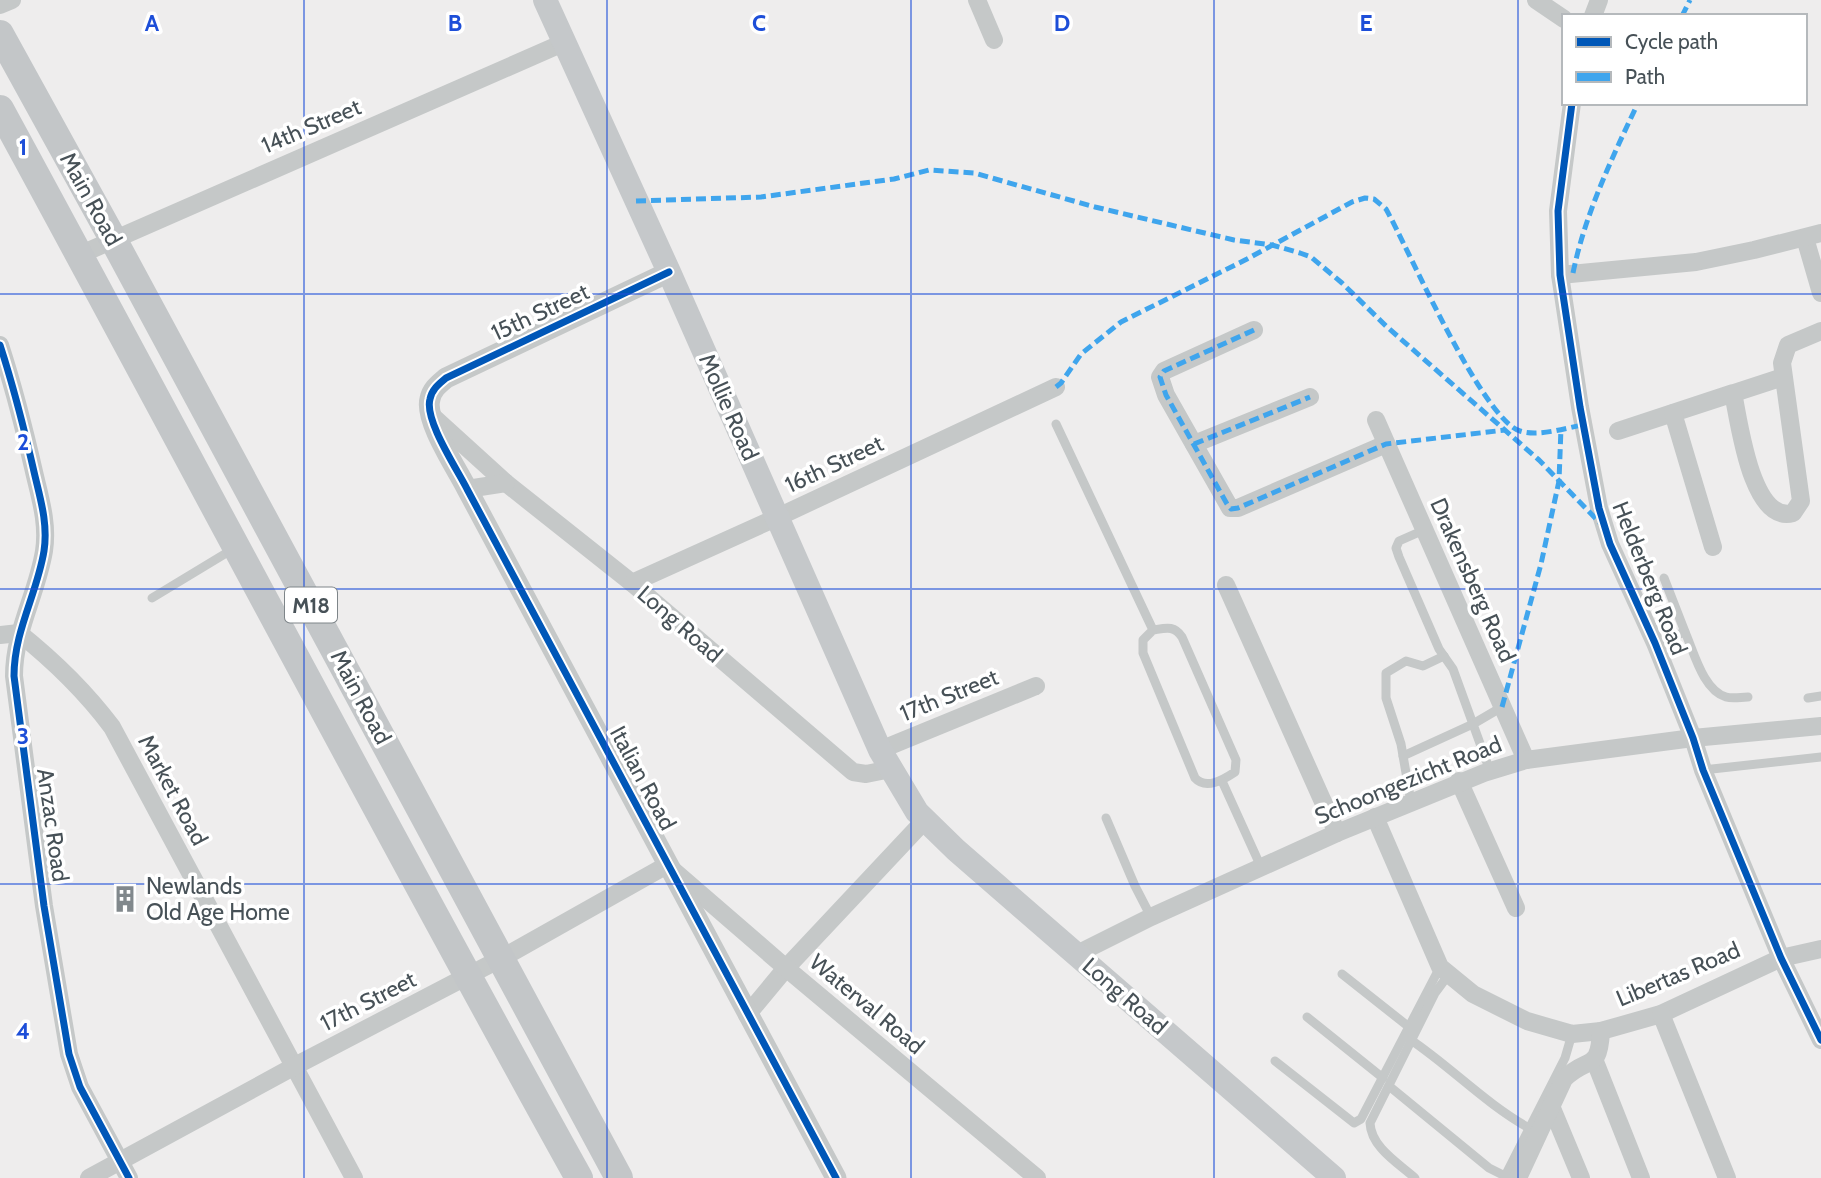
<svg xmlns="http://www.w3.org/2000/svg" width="1821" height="1178" font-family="Cabin,sans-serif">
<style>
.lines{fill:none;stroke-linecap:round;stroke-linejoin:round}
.service{stroke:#c5c8c8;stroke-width:9}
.minor{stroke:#c5c8c8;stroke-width:18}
.tertiary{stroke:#c5c8c8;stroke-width:21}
.secondary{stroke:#c5c8ca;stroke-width:24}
.primary{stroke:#c3c6c8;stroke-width:28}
.quiet{stroke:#3fa5ed;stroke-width:5;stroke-dasharray:10 5;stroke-linecap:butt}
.cycleway-casing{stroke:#fff;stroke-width:11}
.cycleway{stroke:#0057b8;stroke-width:7}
.grid{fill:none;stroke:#1d4ed8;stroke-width:2;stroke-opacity:0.55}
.labels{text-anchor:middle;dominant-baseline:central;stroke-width:7;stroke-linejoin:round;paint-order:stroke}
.shield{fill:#fff;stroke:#7e8589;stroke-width:2}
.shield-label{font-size:21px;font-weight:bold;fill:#475157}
.street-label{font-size:23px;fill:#475157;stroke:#fff}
.poi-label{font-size:23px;fill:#475157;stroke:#fff;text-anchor:start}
.grid-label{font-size:23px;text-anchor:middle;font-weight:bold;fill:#1d4ed8;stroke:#fff;stroke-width:7;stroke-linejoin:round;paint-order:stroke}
</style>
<rect width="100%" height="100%" fill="#eeeded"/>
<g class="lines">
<!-- service -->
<g class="service">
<path d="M1056,424L1153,630L1143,640V653L1195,778C1206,790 1223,780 1235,772L1236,760L1182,637C1174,625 1166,628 1153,630"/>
<path d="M1424,530L1399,541L1396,548L1399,557L1439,649L1453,669L1490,771"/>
<path d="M152,598L233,549"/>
<path d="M1685,632C1694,652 1703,690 1726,697C1733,699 1741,697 1748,697"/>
<path d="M1655,643L1685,632L1664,578"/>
<path d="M1808,698L1821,696"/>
<path d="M1403,756L1473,724L1502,707"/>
<path d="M1703,770L1821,757"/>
<path d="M1222,781L1261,867"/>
<path d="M1411,802L1401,744L1386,698V673L1406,661L1423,666L1444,656"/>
<path d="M1106,818L1135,886L1151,917"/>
<path d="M1342,974L1409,1027"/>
<path d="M1307,1017L1383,1078"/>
<path d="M1411,1040C1452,1068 1486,1104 1529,1128"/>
<path d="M1275,1061L1354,1123L1361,1119L1440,967"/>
<path d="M1389,1086L1489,1168L1505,1176"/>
<path d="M1415,1178C1398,1163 1371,1147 1370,1123L1435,993L1449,974"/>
<path d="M1504,1178L1565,1058L1572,1034"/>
</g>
<!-- minor -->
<g class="minor">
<path d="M977,0L994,40"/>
<path d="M1536,0L1564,19"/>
<path d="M0,5L12,0"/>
<path d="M1593,16L1599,0"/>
<path d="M1572,103L1558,211L1560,275L1580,407L1599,508L1610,544L1655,643L1693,738L1703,770L1781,958L1821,1040"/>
<path d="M1805,238L1821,293"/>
<path d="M79,255L563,43"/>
<path d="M1560,275L1696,262L1754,250L1821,233"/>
<path d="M1254,330L1164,371L1160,377L1166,395L1230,508H1238L1386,444"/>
<path d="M0,345C14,388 25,432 35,476C41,501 48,525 44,551C37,594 14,631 14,676L44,906L69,1054L80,1087L129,1178"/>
<path d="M1783,377L1618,431L1733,393C1739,420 1751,524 1793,513L1801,501L1782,363L1788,345L1821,331"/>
<path d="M1673,413L1713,547"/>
<path d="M431,415L506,483L632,583L853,772L866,774L891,769"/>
<path d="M1376,420L1526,760"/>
<path d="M1194,444L1310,397"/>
<path d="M467,489L506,483"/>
<path d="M632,583L778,517L1056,387"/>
<path d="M1226,585L1337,833"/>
<path d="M0,635L19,633C54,661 85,691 112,727L354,1178"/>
<path d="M880,750L1036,686"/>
<path d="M1459,781L1516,908"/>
<path d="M1375,817L1440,967L1473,994L1527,1021L1572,1034L1601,1031L1661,1014L1781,958L1821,949"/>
<path d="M1077,954L1151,917L1337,833L1484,773L1526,760L1693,738L1821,726"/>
<path d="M1661,1014L1727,1178"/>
<path d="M747,1015L786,968L924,821"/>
<path d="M1594,1059L1641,1178"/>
<path d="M1551,1106L1581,1178"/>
<path d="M89,1178L293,1067L502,958L667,865L786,968L1037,1178"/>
<path d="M1518,1178L1564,1079C1588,1055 1599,1073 1601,1031"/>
</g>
<!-- tertiary -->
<path class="tertiary" d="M669,272L446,378C439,384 432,389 430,399C424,420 457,469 467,489L836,1178"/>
<!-- secondary -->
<path class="secondary" d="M545,0L669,272L880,750L917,812L956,850L1334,1178"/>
<!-- primary -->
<g class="primary">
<path d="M0,34L113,239L619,1178"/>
<path d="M0,109C194,465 382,824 579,1178"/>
</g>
<!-- quiet -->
<g class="quiet">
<path d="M1682,16L1690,0"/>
<path d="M636,201L761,197L894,179L929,170L974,173L1095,207L1234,240L1272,245L1300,253L1311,257L1342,283L1386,326L1539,460L1600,523"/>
<path d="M1573,273C1585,214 1612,158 1638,103"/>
<path d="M1254,330L1164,371L1160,377L1166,395L1227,504L1231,509L1238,508L1386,444L1505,430"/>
<path d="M1056,387L1061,383L1081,354L1121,322L1247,259L1352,202L1365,198L1374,199L1386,209C1409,250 1482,419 1520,431C1538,437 1565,428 1583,425"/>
<path d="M1194,444L1310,397"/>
<path d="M1502,707L1541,564L1559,481L1561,428"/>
</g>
<defs>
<g id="cycleway">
<path d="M1572,103L1558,211L1560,275L1580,407L1599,508L1610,544L1655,643L1693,738L1703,770L1781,958L1821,1040"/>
<path d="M669,272L446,378C439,384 432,389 430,399C424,420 457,469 467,489L836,1178"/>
<path d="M0,345C14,388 25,432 35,476C41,501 48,525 44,551C37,594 14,631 14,676L44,906L69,1054L80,1087L129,1178"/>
</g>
</defs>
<!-- cycleway casing -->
<use href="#cycleway" class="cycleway-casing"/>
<!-- cycleway -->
<use href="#cycleway" class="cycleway"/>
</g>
<!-- grid -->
<path class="grid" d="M304,0V1178M607,0V1178M911,0V1178M1214,0V1178M1518,0V1178M0,294H1821M0,589H1821M0,884H1821"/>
<!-- icons -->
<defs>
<symbol id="building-bare" viewBox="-9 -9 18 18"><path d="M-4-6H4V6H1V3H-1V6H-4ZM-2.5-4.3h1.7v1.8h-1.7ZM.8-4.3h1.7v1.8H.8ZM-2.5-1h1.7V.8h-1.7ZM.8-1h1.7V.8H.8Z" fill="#81888c" stroke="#fff" stroke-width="2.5" paint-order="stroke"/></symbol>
</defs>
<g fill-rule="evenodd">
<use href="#building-bare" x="106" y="880" width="38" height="38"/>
</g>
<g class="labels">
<!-- shield labels -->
<rect class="shield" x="285" y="587.5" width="52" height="35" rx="5"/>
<g class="shield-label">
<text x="311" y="605">M18</text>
</g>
<!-- street labels -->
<g class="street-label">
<text transform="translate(311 126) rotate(-23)">14th Street</text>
<text transform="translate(91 199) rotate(61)">Main Road</text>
<text transform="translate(540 312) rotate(-25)">15th Street</text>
<text transform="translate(729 407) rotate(66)">Mollie Road</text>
<text transform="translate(834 464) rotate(-25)">16th Street</text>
<text transform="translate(1650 578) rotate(68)">Helderberg Road</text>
<text transform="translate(1473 580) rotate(66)">Drakensberg Road</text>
<text transform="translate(680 624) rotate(41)">Long Road</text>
<text transform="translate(949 695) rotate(-22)">17th Street</text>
<text transform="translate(361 697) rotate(62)">Main Road</text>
<text transform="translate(643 778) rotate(62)">Italian Road</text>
<text transform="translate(1408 780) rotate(-22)">Schoongezicht Road</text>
<text transform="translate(173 790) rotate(62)">Market Road</text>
<text transform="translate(53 825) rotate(82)">Anzac Road</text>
<text transform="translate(1678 974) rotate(-23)">Libertas Road</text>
<text transform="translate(1125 996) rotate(41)">Long Road</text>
<text transform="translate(368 1001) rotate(-27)">17th Street</text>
<text transform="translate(867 1004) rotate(40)">Waterval Road</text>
</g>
<!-- poi labels -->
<g class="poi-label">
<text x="146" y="886">Newlands<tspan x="146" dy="26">Old Age Home</tspan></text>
</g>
</g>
<g class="grid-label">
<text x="152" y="31">A</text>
<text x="455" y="31">B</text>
<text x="759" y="31">C</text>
<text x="1062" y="31">D</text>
<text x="1366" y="31">E</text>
<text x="23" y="155">1</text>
<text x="23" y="450">2</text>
<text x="23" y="744">3</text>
<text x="23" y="1039">4</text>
</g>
<!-- legend -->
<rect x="1562" y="14" width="245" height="91" fill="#ffffff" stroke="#b5b9bc" stroke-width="2"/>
<rect x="1576" y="37" width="35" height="10" fill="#0057b8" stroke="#b5b9bc" stroke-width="2"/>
<text x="1625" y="49" font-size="21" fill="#475157">Cycle path</text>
<rect x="1576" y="72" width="35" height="10" fill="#3fa5ed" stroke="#b5b9bc" stroke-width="2"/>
<text x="1625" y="84" font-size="21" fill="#475157">Path</text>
</svg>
